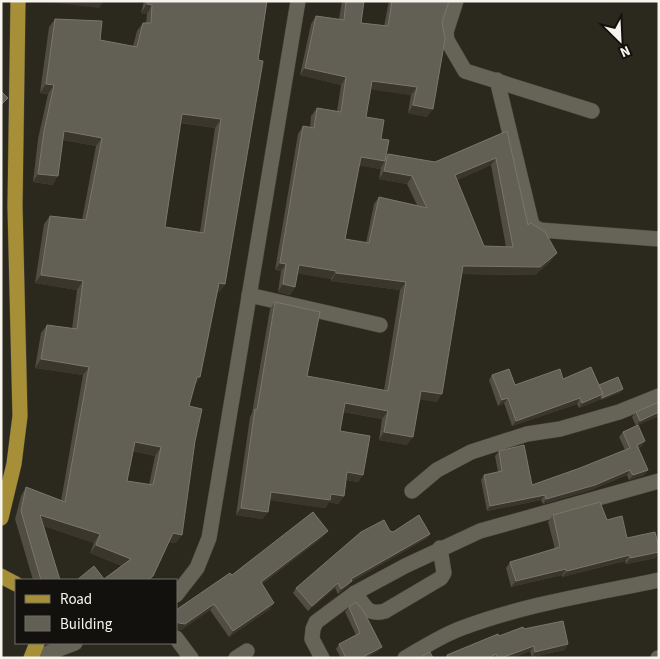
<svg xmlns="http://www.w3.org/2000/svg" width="660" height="659" font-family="'Source Sans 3',sans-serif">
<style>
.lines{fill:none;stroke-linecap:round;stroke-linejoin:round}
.minor-casing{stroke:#46433b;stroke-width:16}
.major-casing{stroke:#46433b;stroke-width:16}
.minor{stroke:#666357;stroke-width:15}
.major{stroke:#a78f38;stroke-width:15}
.wall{fill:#514d43;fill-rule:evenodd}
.shaded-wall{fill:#3a362c}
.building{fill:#625f55;stroke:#7a766d;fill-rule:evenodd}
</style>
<rect width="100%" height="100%" fill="#2b281e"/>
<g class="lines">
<defs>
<g id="minor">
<path d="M456,1L446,32L447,40L465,71L592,111"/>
<path d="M497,80L532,225L540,230L659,239"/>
<path d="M249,295L380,325"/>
<path d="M412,491L437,470L471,452L527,434L560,429L619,412L659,396"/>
<path d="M355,593C365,606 367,616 385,611L441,578L444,573L440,548"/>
<path d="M176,595L197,568L209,538L298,1"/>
<path d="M176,638L191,658"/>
<path d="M35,658L75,643"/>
<path d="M236,658L247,651"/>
<path d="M322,658L312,639L313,629L316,622L355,593L405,566L480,531L659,481"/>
<path d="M405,658C423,648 442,635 462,628C526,604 593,594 659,580"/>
<path d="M658,658H659"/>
</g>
<g id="major">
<path d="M1,518L14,464L20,416L15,206L18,1"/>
<path d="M1,576L16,584"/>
<path d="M31,658L37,643"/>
</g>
</defs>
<!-- minor casing -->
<use href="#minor" class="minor-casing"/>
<!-- major casing -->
<use href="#major" class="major-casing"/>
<!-- minor -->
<use href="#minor" class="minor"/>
<!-- major -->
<use href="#major" class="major"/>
</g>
<!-- wall -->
<g class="wall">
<path d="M144,1H267L225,284L219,292H217L200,377L195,385L189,406L195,441L176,543L169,542L153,576L150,580H77L104,579L122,566L90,553L94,543L44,526L60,580H33L15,519L21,496L26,487L61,501L83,375L35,368L41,333L47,325L72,329L77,290L35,283L44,224L50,216L82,220L96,146L63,140L53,185L33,182L38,139L48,94L40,93L49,27L55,19L100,40L133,46L137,31L143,23H146L147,14L141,13ZM180,123L215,128L200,232L165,227ZM133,451L155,456L149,485L127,481Z"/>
<path d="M342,1H364L361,23L384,26L389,1H449L442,22L427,117L408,113L411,95L371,89L366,117L381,139L386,156L388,154L435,162L507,131L528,225L551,261L535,275L462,274L437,402L420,399L407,445L379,440L382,419L343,412L340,431L363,475L358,482L346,480L344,496L338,504L329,502L325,508L270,500L263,519L236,515L250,417L252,413L270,309L275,302L307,376L384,390L400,290L331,281V279L297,273L295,287L290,295L278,292L281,271L275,270L298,134L303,126L310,127L311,116L317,108L337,111L341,85L300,75L311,24L316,16L339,19ZM359,165L380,169L381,167L379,179L407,184L417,205L379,197L374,204L366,243L345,239ZM491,165L506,247L484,246L457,180Z"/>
<path d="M492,375L515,385L563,379L599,385L621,392L601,400L600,398L599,400L579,408L577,404L512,426L504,403L498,406L489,380Z"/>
<path d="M659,402V416L638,425L642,446L638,448L648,470L644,475L629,480L627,475L591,490L543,504L541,500L487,511L481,480L484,475L498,472L495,456L499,451L532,485L580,468L625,450L619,437L623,432L636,426L632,417L636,412Z"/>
<path d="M553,515L607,520L627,538L656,558L626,564L625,561L562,577V575L511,587L506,568L510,562L555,549L548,522Z"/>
<path d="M390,531L430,534L427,538L351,582L348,586L338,594L335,588L308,611L293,593L296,588Z"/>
<path d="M323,537L262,584L270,609L229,637L210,610L181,630L176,629V610L232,575Z"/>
<path d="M349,607L378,651L366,658H341L336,649L339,644L356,635L345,612Z"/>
<path d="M524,629L565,650L532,657L530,651L513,658H445L447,655L499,636Z"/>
</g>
<!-- shaded-wall -->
<g class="shaded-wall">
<path d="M49,1H104L99,8L49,2Z"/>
<path d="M147,4L152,5L147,14L141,13Z"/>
<path d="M305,68L346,77L341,85L300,75Z"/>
<path d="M372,81L417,87L411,95L366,89Z"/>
<path d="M46,84L54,85L48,94L40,93Z"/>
<path d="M413,105L433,109L427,117L408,113Z"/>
<path d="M182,114L221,119L215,128L176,122Z"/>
<path d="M64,131L102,138L96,146L58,139Z"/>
<path d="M361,157L385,161L380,169L355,165Z"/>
<path d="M496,158L491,165L450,183L455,175Z"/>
<path d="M384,171L412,176L407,184L379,179Z"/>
<path d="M38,174L58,176L53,185L33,182Z"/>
<path d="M557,253L551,261L535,275L458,274L463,266Z"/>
<path d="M280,263L286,264L281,271L275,270Z"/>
<path d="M299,265L336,271L331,279L293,273Z"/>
<path d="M336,273L406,282L400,290L331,281Z"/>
<path d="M41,275L83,281L77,290L35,283Z"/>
<path d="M219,283L225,284L219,292L213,291Z"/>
<path d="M283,284L295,287L290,295L278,292Z"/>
<path d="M41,359L89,367L83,375L35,368Z"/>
<path d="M197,377H200L194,386Z"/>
<path d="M623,389L621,392L601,400L602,398Z"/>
<path d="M421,391L442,394L437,402L416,399Z"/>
<path d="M603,394L599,400L579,408L582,403Z"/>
<path d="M508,398L504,403L498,406L502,400Z"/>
<path d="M580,398L577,404L512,426L516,421Z"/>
<path d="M345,403L388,411L382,419L339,411Z"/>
<path d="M659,412V416L636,426L640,421Z"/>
<path d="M384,432L413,437L407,445L379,440Z"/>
<path d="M645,441L642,446L633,450L637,445Z"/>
<path d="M135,442L161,447L155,456L129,450Z"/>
<path d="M630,470L627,475L591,490L543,504L546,499Z"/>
<path d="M648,470L644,475L629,480L633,475Z"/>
<path d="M347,472L363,475L358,482L342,479Z"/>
<path d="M271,492L331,494L344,496L338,504L329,502L325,508L266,500Z"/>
<path d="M545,495L541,500L487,511L490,506Z"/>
<path d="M241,508L268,512L263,519L236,515Z"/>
<path d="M40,515L100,534L94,543L35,523Z"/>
<path d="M328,531L323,537L256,589L261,582Z"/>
<path d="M173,533L182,535L176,543L167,542Z"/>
<path d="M430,534L427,538L351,582L348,586L338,594L341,589L351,579Z"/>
<path d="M96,545L131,559L125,567L90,553Z"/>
<path d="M659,552L656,558L626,564L630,558Z"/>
<path d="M630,555L625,561L562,577L567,571Z"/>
<path d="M566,569L562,575L511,587L516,581Z"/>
<path d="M338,583L335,588L308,611L312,606Z"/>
<path d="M274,603L270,609L229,637L233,631Z"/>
<path d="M214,604L210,610L181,630L176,629V626L179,623Z"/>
<path d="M568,644L565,650L532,657L535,652Z"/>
<path d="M534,646L530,651L513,658H501Z"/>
<path d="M382,647L378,651L366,658H361Z"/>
</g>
<!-- building -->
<g class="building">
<path d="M148,1H267L258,60L263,61L225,284L219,283L200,377H197L189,406L202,409L195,441L182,535L173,533L153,576L147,580H77L94,566L104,579L131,559L96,545L100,534L40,515L60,580H41L21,511L26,487L65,502L89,367L41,359L47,325L77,329L83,281L41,275L50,216L86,220L102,138L64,131L58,176L38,174L44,131L54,85L46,84L55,19L102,21L100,40L137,47L143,23H151L152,5L147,4ZM182,114L221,119L204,233L165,227ZM135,442L161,447L153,485L127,481Z"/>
<path d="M346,1H364L361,23L388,26L392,1H449L442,22L445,39L433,109L413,105L417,87L372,81L366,117L384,120L381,139L389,140L385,161L361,157L345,239L369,243L379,197L427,208L412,176L384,171L388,154L435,162L507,131L528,225L531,223L545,232L557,253L540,267L463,266L442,394L421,391L413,437L384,432L388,411L345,403L340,431L370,436L363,475L347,472L344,496L331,494L330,500L271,492L268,512L241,508L255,409L257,410L275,302L320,312L307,376L388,391L406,282L336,273V271L299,265L295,287L283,284L286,264L280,263L303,126L314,128L317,108L341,112L346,77L305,68L316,16L344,20ZM496,158L513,247L484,246L455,175Z"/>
<path d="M1,91L8,98L1,105Z"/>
<path d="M591,367L603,394L582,403L580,398L516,421L508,398L502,400L492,375L509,369L515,385L560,369L563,379Z"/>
<path d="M618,377L623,389L602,398V396L603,394L599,385Z"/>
<path d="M659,402V412L640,421L636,412Z"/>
<path d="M638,425L645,441L637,445L648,470L633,475L630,470L595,485L546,499L545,495L490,506L484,475L502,471L499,451L524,445L532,485L580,468L630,448L623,432Z"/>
<path d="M600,502L607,520L622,516L627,538L655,532L659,547V552L630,558V555L567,571L566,569L516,581L510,562L560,547L553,515Z"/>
<path d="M313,512L328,531L261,582L274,603L233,631L214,604L185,624L179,623L176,619V610L230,573L232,575Z"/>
<path d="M419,515L430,534L351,579L352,581L341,589L338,583L312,606L296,588L361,532L384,520L390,531L393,532Z"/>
<path d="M356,602L364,612L382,647L361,658H346L339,644L360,633L349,607Z"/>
<path d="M563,621L568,644L535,652L534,646L501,658H498L496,654L488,658H448L447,655L498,634L499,636L523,627L524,629Z"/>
<path d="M430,652L433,658H419Z"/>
</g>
<!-- border -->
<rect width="660" height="659" fill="none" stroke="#f7f4ee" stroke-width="5"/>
<!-- legend -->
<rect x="15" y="579" width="162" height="65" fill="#12110d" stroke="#6e6c67"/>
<rect x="25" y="595" width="25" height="8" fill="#a78f38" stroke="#6e6c67"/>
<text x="60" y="604" font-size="15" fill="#f7f4ee">Road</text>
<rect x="25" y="616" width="25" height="15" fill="#625f55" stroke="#6e6c67"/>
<text x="60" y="629" font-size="15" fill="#f7f4ee">Building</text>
<!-- north arrow -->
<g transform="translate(620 40) rotate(156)" stroke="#12110d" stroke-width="4" paint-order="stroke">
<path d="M0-4L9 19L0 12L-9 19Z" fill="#f7f4ee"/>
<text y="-8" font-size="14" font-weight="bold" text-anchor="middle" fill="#f7f4ee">N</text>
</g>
</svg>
